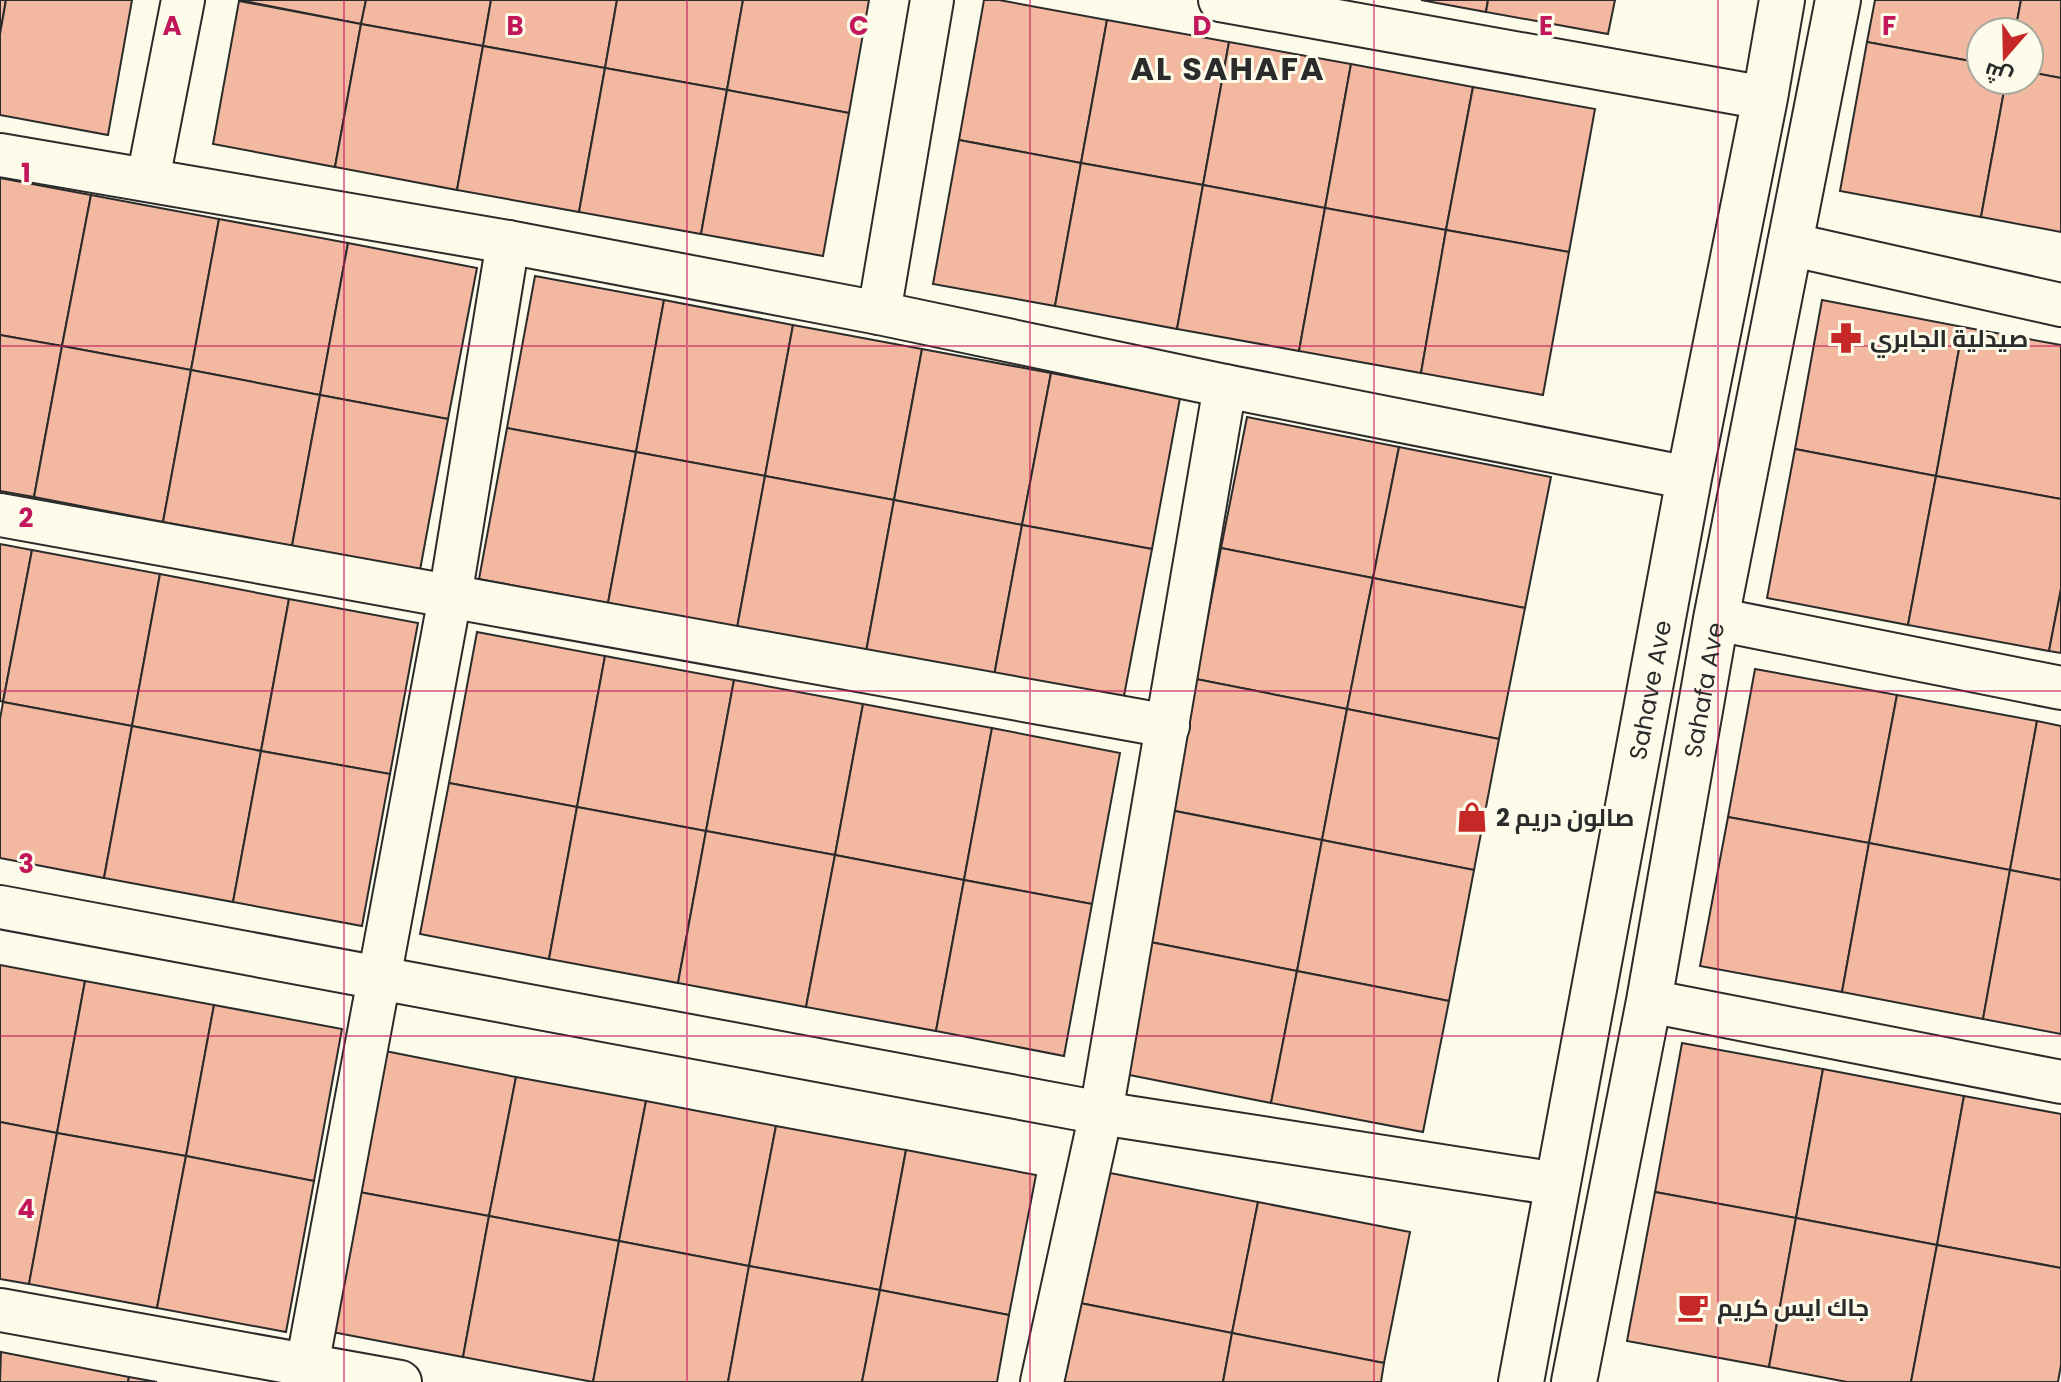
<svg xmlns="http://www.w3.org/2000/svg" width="2061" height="1382" font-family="Poppins,Cairo,sans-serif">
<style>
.building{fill:#f2b8a0;stroke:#2b2b2b;stroke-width:2}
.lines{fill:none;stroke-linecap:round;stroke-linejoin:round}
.street-casing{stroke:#2b2b2b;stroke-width:46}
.secondary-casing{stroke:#2b2b2b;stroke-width:48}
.street{stroke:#fdfbea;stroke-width:42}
.secondary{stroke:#fdfbea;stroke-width:44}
.grid{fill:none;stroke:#c2185b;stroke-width:2;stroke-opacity:0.55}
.labels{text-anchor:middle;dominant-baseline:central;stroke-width:6;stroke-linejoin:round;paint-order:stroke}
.poi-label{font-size:24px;font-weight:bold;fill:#2b2b2b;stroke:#fdfbea;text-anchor:start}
.street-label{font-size:24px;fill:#2b2b2b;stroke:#fdfbea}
.district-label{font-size:32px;font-weight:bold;letter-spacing:2px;fill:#2b2b2b;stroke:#fdfbea}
.grid-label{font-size:26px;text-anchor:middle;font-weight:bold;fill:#c2185b;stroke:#fdfbea;stroke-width:6;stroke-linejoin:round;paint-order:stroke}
</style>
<rect width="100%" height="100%" fill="#fdfbea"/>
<!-- building -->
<g class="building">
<path d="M0,0H6L0,34Z"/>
<path d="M6,0H132L108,135L0,115V34Z"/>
<path d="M239,0H366L361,24Z"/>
<path d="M366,0H491L483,46L361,24Z"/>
<path d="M491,0H617L605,68L483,46Z"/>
<path d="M617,0H743L727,90L605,68Z"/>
<path d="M743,0H869L849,113L727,90Z"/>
<path d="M984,0H999L1107,20L1081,163L959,140Z"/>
<path d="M1421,0H1488L1486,12Z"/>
<path d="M1488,0H1615L1608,34L1486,12Z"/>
<path d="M1875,0H2021L2015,32H1981V63L1867,42Z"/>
<path d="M2021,0H2061V78L2029,72V32H2015Z"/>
<path d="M239,1L361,24L335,167L213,144Z"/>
<path d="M1107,20L1229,42L1203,185L1081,163Z"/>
<path d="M361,24L483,46L457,190L335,167Z"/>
<path d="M1229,42L1351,64L1325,208L1203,185Z"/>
<path d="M1867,42L1981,63V80H2006L1981,217L1840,191Z"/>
<path d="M483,46L605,68L579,212L457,190Z"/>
<path d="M1351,64L1473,87L1446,230L1325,208Z"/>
<path d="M605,68L727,90L701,234L579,212Z"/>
<path d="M2029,72L2061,78V232L1981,217L2006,80H2029Z"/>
<path d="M1473,87L1595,109L1569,252L1446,230Z"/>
<path d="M727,90L849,113L823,256L701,234Z"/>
<path d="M959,140L1081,163L1055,306L933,284Z"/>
<path d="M1081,163L1203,185L1177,329L1055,306Z"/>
<path d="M0,178L91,195L62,346L0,335Z"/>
<path d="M1203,185L1325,208L1299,351L1177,329Z"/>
<path d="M91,195L219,219L191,370L62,346Z"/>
<path d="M1325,208L1446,230L1421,373L1299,351Z"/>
<path d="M219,219L348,243L320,395L191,370Z"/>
<path d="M1446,230L1569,252L1543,395L1421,373Z"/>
<path d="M348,243L477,268L448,419L320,395Z"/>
<path d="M535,276L664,300L636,452L507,428Z"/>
<path d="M664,300L793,325L765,476L636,452Z"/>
<path d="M1822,300L1963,327L1936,476L1795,449Z"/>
<path d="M793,325L922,349L894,500L765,476Z"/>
<path d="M1963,327L2061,345V499L1936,476Z"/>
<path d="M0,335L62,346L34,497L0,491Z"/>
<path d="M62,346L191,370L163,522L34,497Z"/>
<path d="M922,349L1051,373L1022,525L894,500Z"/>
<path d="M191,370L320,395L292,546L163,522Z"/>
<path d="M1051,373L1180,398L1152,549L1022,525Z"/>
<path d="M320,395L448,419L420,570L292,546Z"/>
<path d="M1247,417L1399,447L1373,578L1221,548Z"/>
<path d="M507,428L636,452L608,603L479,579Z"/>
<path d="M1399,447L1551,477L1525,608L1373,578Z"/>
<path d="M1795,449L1936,476L1908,625L1767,598Z"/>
<path d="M636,452L765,476L737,628L608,603Z"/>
<path d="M765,476L894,500L866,652L737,628Z"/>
<path d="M1936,476L2061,499V589L2049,651L1908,625Z"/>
<path d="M894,500L1022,525L994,676L866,652Z"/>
<path d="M1022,525L1152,549L1123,701L994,676Z"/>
<path d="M0,544L32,550L3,702L0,701Z"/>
<path d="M1221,548L1373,578L1347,709L1196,679Z"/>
<path d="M32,550L160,574L132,726L3,702Z"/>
<path d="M160,574L289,599L261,751L132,726Z"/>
<path d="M1373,578L1525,608L1499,739L1347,709Z"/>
<path d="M2061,589V653L2049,651Z"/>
<path d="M289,599L418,623L390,774L261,751Z"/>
<path d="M477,632L605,656L577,807L449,783Z"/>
<path d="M605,656L734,680L706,831L577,807Z"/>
<path d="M1755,669L1897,695L1869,843L1728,817Z"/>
<path d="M1196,679L1347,709L1322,840L1170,810Z"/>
<path d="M734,680L863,704L835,855L706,831Z"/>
<path d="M1897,695L2037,721L2010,870L1869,843Z"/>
<path d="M3,702L132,726L104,878L0,858V719Z"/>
<path d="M863,704L992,728L964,880L835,855Z"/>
<path d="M1347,709L1499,739L1474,870L1322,840Z"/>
<path d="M2037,721L2061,726V880L2010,870Z"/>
<path d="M132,726L261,751L233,902L104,878Z"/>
<path d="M992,728L1120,753L1092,904L964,880Z"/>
<path d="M261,751L390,774L362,926L233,902Z"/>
<path d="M449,783L577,807L549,959L420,934Z"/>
<path d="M577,807L706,831L678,983L549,959Z"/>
<path d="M1170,810L1322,840L1297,971L1145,941Z"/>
<path d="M1728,817L1869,843L1842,992L1700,966Z"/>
<path d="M706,831L835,855L806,1007L678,983Z"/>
<path d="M1322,840L1474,870L1449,1001L1297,971Z"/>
<path d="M1869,843L2010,870L1983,1019L1842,992Z"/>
<path d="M835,855L964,880L936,1031L806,1007Z"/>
<path d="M2010,870L2061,880V1034L1983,1019Z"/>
<path d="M964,880L1092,904L1064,1056L936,1031Z"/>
<path d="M1145,941L1297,971L1271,1103L1119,1073Z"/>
<path d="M0,965L85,981L57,1133L0,1122Z"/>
<path d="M1297,971L1449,1001L1423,1132L1271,1103Z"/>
<path d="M85,981L214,1005L186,1156L57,1133Z"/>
<path d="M214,1005L342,1029L314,1181L186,1156Z"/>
<path d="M1682,1043L1823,1069L1796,1218L1655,1192Z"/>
<path d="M385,1051L516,1077L489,1216L359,1192Z"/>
<path d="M1823,1069L1964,1096L1937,1245L1796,1218Z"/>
<path d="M516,1077L646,1101L619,1241L489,1216Z"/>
<path d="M1964,1096L2061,1114V1268L1937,1245Z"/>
<path d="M646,1101L776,1126L749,1266L619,1241Z"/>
<path d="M0,1122L57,1133L29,1284L0,1279Z"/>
<path d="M776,1126L906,1150L880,1290L749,1266Z"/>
<path d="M57,1133L186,1156L157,1308L29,1284Z"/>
<path d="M906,1150L1036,1175L1009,1315L880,1290Z"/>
<path d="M186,1156L314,1181L286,1332L157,1308Z"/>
<path d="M1105,1172L1258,1202L1232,1333L1080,1303Z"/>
<path d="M359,1192L489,1216L463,1357L332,1332Z"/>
<path d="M1655,1192L1796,1218L1769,1367L1627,1341Z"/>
<path d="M1258,1202L1410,1232L1384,1363L1232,1333Z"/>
<path d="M489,1216L619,1241L593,1382L463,1357Z"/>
<path d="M1796,1218L1937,1245L1911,1382H1847L1769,1367Z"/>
<path d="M619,1241L749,1266L728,1382H593Z"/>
<path d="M1937,1245L2061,1268V1365L2058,1382H1911Z"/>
<path d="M749,1266L880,1290L862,1382H728Z"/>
<path d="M880,1290L1009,1315L997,1382H862Z"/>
<path d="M1080,1303L1232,1333L1223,1382H1064Z"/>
<path d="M1232,1333L1384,1363L1381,1382H1223Z"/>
<path d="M1,1352L129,1377L128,1382H0Z"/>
<path d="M129,1377L157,1382H128Z"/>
</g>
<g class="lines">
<defs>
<g id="street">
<path d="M1220,0L1765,98"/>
<path d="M0,155L508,242L879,313L1225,386L1689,478"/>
<path d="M148,179L183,0"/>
<path d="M1789,244L2061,305"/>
<path d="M879,313L932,0"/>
<path d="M0,515L1168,726"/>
<path d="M1716,619L2061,688"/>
<path d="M0,907L1101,1113L1557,1184"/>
<path d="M1649,1001L2061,1082"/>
<path d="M0,1310L400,1382"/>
<path d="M304,1382L450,597L508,242"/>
<path d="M1042,1382L1101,1113L1225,386"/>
</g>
<g id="secondary">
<path id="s1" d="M1521,1382L1689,478L1765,98L1782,0"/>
<path id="s2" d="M1574,1382L1649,1001L1716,619L1838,0"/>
</g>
</defs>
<!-- street casing -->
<use href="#street" class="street-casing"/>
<!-- secondary casing -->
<use href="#secondary" class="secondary-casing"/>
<!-- street -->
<use href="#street" class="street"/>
<!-- secondary -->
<use href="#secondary" class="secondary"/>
</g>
<!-- grid -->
<path class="grid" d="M344,0V1382M687,0V1382M1030,0V1382M1374,0V1382M1718,0V1382M0,346H2061M0,691H2061M0,1036H2061"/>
<!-- icons -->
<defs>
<symbol id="pharmacy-bare" viewBox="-9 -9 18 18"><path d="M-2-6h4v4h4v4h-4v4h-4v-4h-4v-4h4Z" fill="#c62828" stroke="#fdfbea" stroke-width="2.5" paint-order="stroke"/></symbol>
<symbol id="shop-bare" viewBox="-9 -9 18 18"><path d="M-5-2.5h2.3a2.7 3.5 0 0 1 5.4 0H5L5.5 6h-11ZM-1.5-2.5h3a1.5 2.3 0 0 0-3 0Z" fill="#c62828" stroke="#fdfbea" stroke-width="2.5" paint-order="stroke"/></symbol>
<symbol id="cafe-bare" viewBox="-9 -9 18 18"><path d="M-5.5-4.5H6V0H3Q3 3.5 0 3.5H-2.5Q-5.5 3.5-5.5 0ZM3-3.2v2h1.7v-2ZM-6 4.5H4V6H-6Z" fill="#c62828" stroke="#fdfbea" stroke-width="2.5" paint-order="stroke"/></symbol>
</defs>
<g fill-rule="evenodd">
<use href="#pharmacy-bare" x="1824" y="316" width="44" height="44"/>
<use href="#shop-bare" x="1450" y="795" width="44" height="44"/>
<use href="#cafe-bare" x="1671" y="1285" width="44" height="44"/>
</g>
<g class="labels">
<!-- poi labels -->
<g class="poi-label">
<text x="1870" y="338">صيدلية الجابري</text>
<text x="1496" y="817">صالون دريم 2</text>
<text x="1717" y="1307">جاك ايس كريم</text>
</g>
<!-- street labels -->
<g class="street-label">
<text stroke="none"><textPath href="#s2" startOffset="704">Sahafa Ave</textPath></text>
<text stroke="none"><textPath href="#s1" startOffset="704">Sahave Ave</textPath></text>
</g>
<!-- district labels -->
<g class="district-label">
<text x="1228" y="68">AL SAHAFA</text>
</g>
</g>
<g class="grid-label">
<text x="172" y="35">A</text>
<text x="515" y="35">B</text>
<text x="859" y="35">C</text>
<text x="1202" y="35">D</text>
<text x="1546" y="35">E</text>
<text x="1889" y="35">F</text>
<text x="26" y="182">1</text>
<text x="26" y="527">2</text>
<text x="26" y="873">3</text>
<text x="26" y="1218">4</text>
</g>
<!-- north arrow -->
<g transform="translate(2005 56) rotate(200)"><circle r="38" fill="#fdfbea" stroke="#a9a89e" stroke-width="2"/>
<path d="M0-6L14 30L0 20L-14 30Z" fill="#c62828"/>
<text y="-12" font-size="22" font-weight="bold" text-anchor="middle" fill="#2b2b2b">ش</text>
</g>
</svg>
